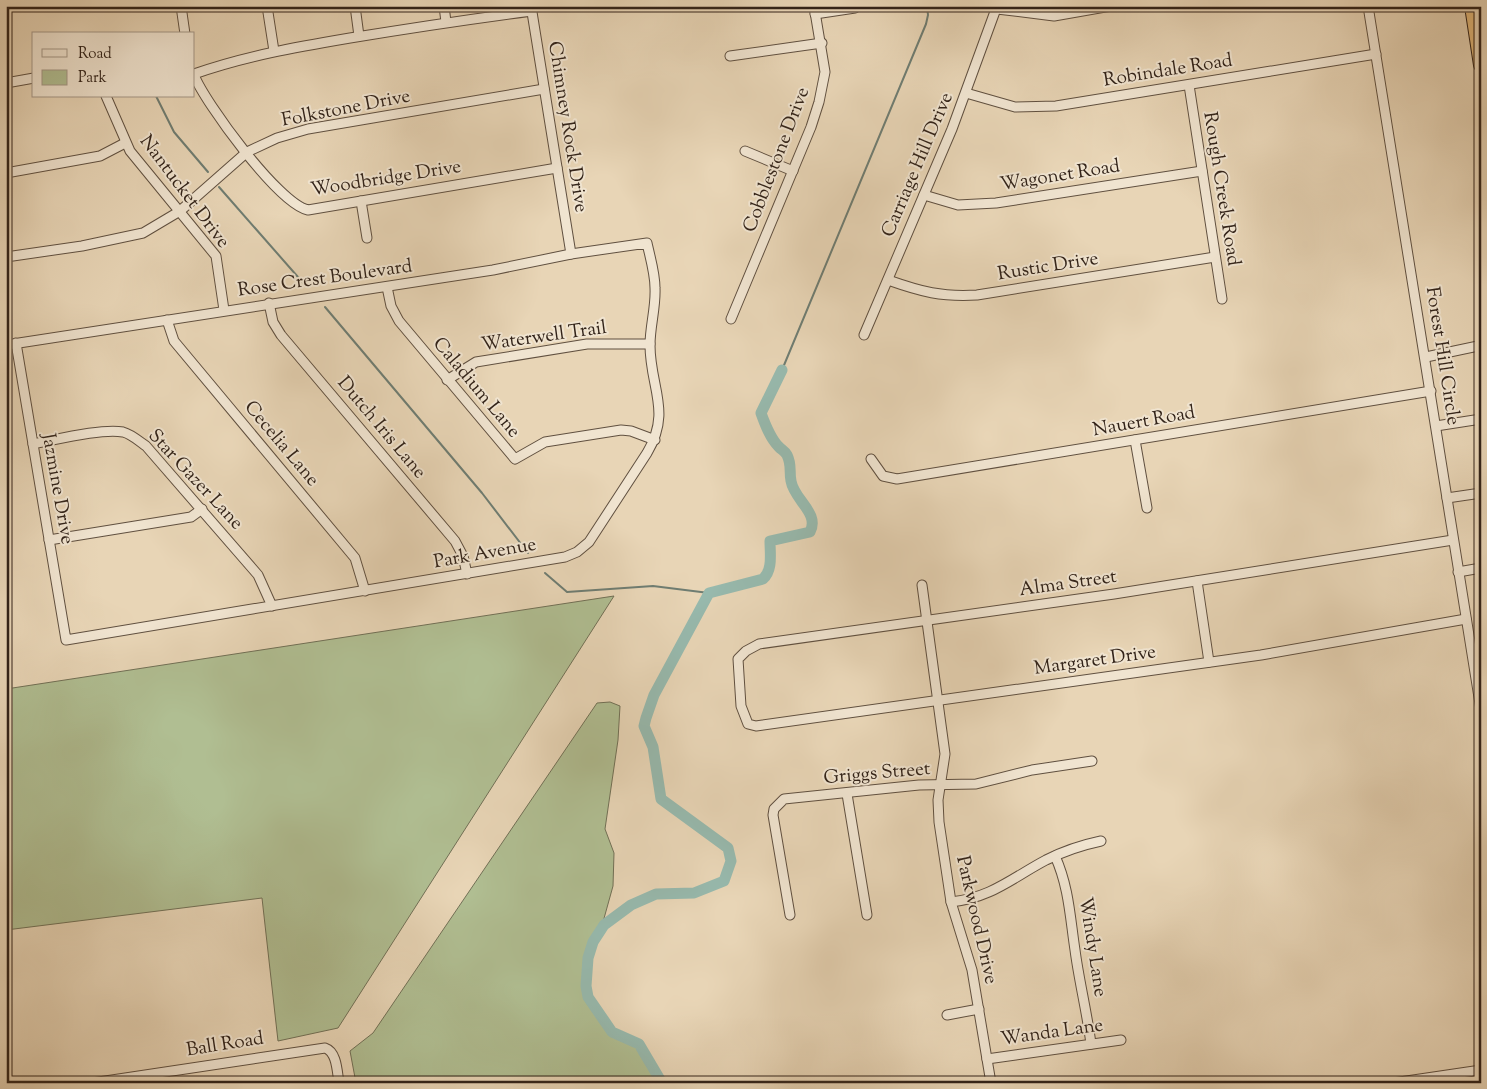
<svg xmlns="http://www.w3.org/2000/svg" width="1487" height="1089" font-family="'Sorts Mill Goudy',serif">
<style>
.green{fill:#b0be92;stroke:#717056}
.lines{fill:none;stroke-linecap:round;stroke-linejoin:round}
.stream{stroke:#6f7d72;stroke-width:2}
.river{stroke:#97b9ad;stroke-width:11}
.minor-casing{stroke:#605040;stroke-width:11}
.highway-casing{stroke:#322319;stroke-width:16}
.minor{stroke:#f0e4d0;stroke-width:9}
.highway{stroke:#e4ba7b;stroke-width:14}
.labels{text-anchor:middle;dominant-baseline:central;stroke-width:4;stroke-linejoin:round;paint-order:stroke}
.street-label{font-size:19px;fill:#322319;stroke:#f0e4d0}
</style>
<rect width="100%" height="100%" fill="#e8d5b6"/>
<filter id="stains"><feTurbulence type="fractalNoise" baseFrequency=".004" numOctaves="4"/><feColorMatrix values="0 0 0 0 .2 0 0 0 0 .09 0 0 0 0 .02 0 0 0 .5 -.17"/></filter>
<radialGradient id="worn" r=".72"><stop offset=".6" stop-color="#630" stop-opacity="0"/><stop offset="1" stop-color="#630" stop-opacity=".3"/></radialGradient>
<!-- green -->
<g class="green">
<path d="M614,596L338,1028L278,1041L262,898L6,930V689Z"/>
<path d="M610,702L620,706L618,740L605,829L614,853L613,886L603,922L589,944L586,974L597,1015L605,1028L635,1038L661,1083H356L350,1051L373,1033L597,703Z"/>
</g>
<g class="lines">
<!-- stream -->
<g class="stream">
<path d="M156,96L174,132L208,172"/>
<path d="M219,187L305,285"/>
<path d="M325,307L482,493L528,553"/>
<path d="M782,370L926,24L928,15L927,6"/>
<path d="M545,573L567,592L653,586L709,593"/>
</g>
<!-- river -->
<path class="river" d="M662,1083L639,1044L612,1032L588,997L586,986L588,958L593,942L604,925L631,905L656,894L694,893L724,881L731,861L728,848L661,799L653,747L644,726L646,718L654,695L709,593L763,579C773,570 770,554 770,541L810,532C820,513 794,500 791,481C789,471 792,465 787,455C785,451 782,450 779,447C770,438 765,424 761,413L782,370"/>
<defs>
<g id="minor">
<path d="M181,6L185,34"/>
<path d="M267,6L274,51"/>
<path d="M355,6L359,36"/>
<path d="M444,6L446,22"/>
<path d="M531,6L571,254"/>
<path d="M1368,6L1481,710"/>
<path d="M997,9L1054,16L1111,6"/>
<path d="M815,14L855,8"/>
<path d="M730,56L822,43"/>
<path d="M194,74C245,56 297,47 350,38C411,28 471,19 532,11"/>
<path d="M194,75C205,103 279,204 308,210L557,168"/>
<path d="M6,83L34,78"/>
<path d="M1189,85L1222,299"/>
<path d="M966,93L1015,107L1056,106L1376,54"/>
<path d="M106,96L130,151L216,256L224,310"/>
<path d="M745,151L793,171"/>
<path d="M6,173L100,156L125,143"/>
<path d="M924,195L958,205L996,203L1202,171"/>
<path d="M361,201L367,238"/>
<path d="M6,257L82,246L143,233L180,211L247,152L277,138L308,129L544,89"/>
<path d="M888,280C922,292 941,297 977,295L1215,257"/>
<path d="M387,287L391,306L399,321L515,459L545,442L621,430L631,431L655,440"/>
<path d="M269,303L273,322L281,335L455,541L463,556L467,574"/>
<path d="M731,319L811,127L819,102L825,72L814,6"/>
<path d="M167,320L174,341L355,558L365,591"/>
<path d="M864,335L952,129L997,6"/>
<path d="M6,345L493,270L571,254L647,243C650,257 655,273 655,288C656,307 650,326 650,345C650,388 672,411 647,453L589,542L577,552L565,557L66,640L16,343"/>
<path d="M1426,357L1478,346"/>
<path d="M447,380L476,362L587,344H650"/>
<path d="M1436,426L1481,419"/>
<path d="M1135,440L1147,508"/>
<path d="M33,444C55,440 102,428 123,432C131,434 139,441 146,446L258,575L272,606"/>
<path d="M871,459L883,476L897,479L1431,391"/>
<path d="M1447,498L1481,493"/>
<path d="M49,540L191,517L202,509"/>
<path d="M1453,540L1114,594L759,644L746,651L738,659L741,706L748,724L756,726L1261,655L1466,619"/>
<path d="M1458,572L1481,568"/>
<path d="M1197,581L1209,662"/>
<path d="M922,585L945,754L938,800L939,822L951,902L972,970L991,1083"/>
<path d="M847,794L867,915"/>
<path d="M1055,856C1069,887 1070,917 1075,950C1079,981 1087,1012 1091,1044"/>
<path d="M951,902C991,898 1012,878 1046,860C1064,851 1082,845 1101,841"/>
<path d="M790,915L773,815L774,809L784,799L919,785L976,784L1032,770L1092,761"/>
<path d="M947,1015L979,1009"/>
<path d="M987,1059L1121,1040"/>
<path d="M92,1083L325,1048C337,1052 337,1071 339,1083"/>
<path d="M1393,1083L1481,1070"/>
</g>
<path id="highway" d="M1472,6L1481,65"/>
</defs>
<!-- minor casing -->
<use href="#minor" class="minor-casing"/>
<!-- highway casing -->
<use href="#highway" class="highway-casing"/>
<!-- minor -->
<use href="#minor" class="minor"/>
<!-- highway -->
<use href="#highway" class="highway"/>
</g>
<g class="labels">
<!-- street labels -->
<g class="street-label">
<text transform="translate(1168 71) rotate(-9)">Robindale Road</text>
<text transform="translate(346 109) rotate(-11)">Folkstone Drive</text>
<text transform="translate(567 127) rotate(81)">Chimney Rock Drive</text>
<text transform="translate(777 160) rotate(-69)">Cobblestone Drive</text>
<text transform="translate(918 165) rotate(-67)">Carriage Hill Drive</text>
<text transform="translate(1060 176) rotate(-9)">Wagonet Road</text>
<text transform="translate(386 179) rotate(-9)">Woodbridge Drive</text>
<text transform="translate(1221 189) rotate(81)">Rough Creek Road</text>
<text transform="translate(184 192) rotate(53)">Nantucket Drive</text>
<text transform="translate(1048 267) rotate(-9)">Rustic Drive</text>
<text transform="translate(325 279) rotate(-8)">Rose Crest Boulevard</text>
<text transform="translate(544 337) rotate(-8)">Waterwell Trail</text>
<text transform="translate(1442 356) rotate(81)">Forest Hill Circle</text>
<text transform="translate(476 388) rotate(50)">Caladium Lane</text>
<text transform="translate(1144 422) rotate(-10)">Nauert Road</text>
<text transform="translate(381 428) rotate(50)">Dutch Iris Lane</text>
<text transform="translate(281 444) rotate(50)">Cecelia Lane</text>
<text transform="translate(195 480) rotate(47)">Star Gazer Lane</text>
<text transform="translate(57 489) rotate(80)">Jazmine Drive</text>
<text transform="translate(485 554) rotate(-10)">Park Avenue</text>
<text transform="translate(1068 584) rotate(-8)">Alma Street</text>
<text transform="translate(1095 661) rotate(-8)">Margaret Drive</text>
<text transform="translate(877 774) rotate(-5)">Griggs Street</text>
<text transform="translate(976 920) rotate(77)">Parkwood Drive</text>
<text transform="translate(1092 947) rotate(81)">Windy Lane</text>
<text transform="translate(1052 1033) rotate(-8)">Wanda Lane</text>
<text transform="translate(225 1045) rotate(-9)">Ball Road</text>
</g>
</g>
<!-- margin -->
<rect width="1487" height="1089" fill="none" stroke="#e8d5b6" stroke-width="25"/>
<rect x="8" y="8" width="1472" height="1074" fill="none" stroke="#322319" stroke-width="2.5"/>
<rect x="12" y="12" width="1462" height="1064" fill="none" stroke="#322319"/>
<!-- legend -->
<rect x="32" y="32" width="162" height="65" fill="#f0e4d0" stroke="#a49787"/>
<rect x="42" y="49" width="25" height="8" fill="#f0e4d0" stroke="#a49787"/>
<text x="78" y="58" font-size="15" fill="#322319">Road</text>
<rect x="42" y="70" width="25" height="15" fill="#b0be92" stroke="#a49787"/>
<text x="78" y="82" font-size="15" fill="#322319">Park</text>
<rect width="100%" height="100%" filter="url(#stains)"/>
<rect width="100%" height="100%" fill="url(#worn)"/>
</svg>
